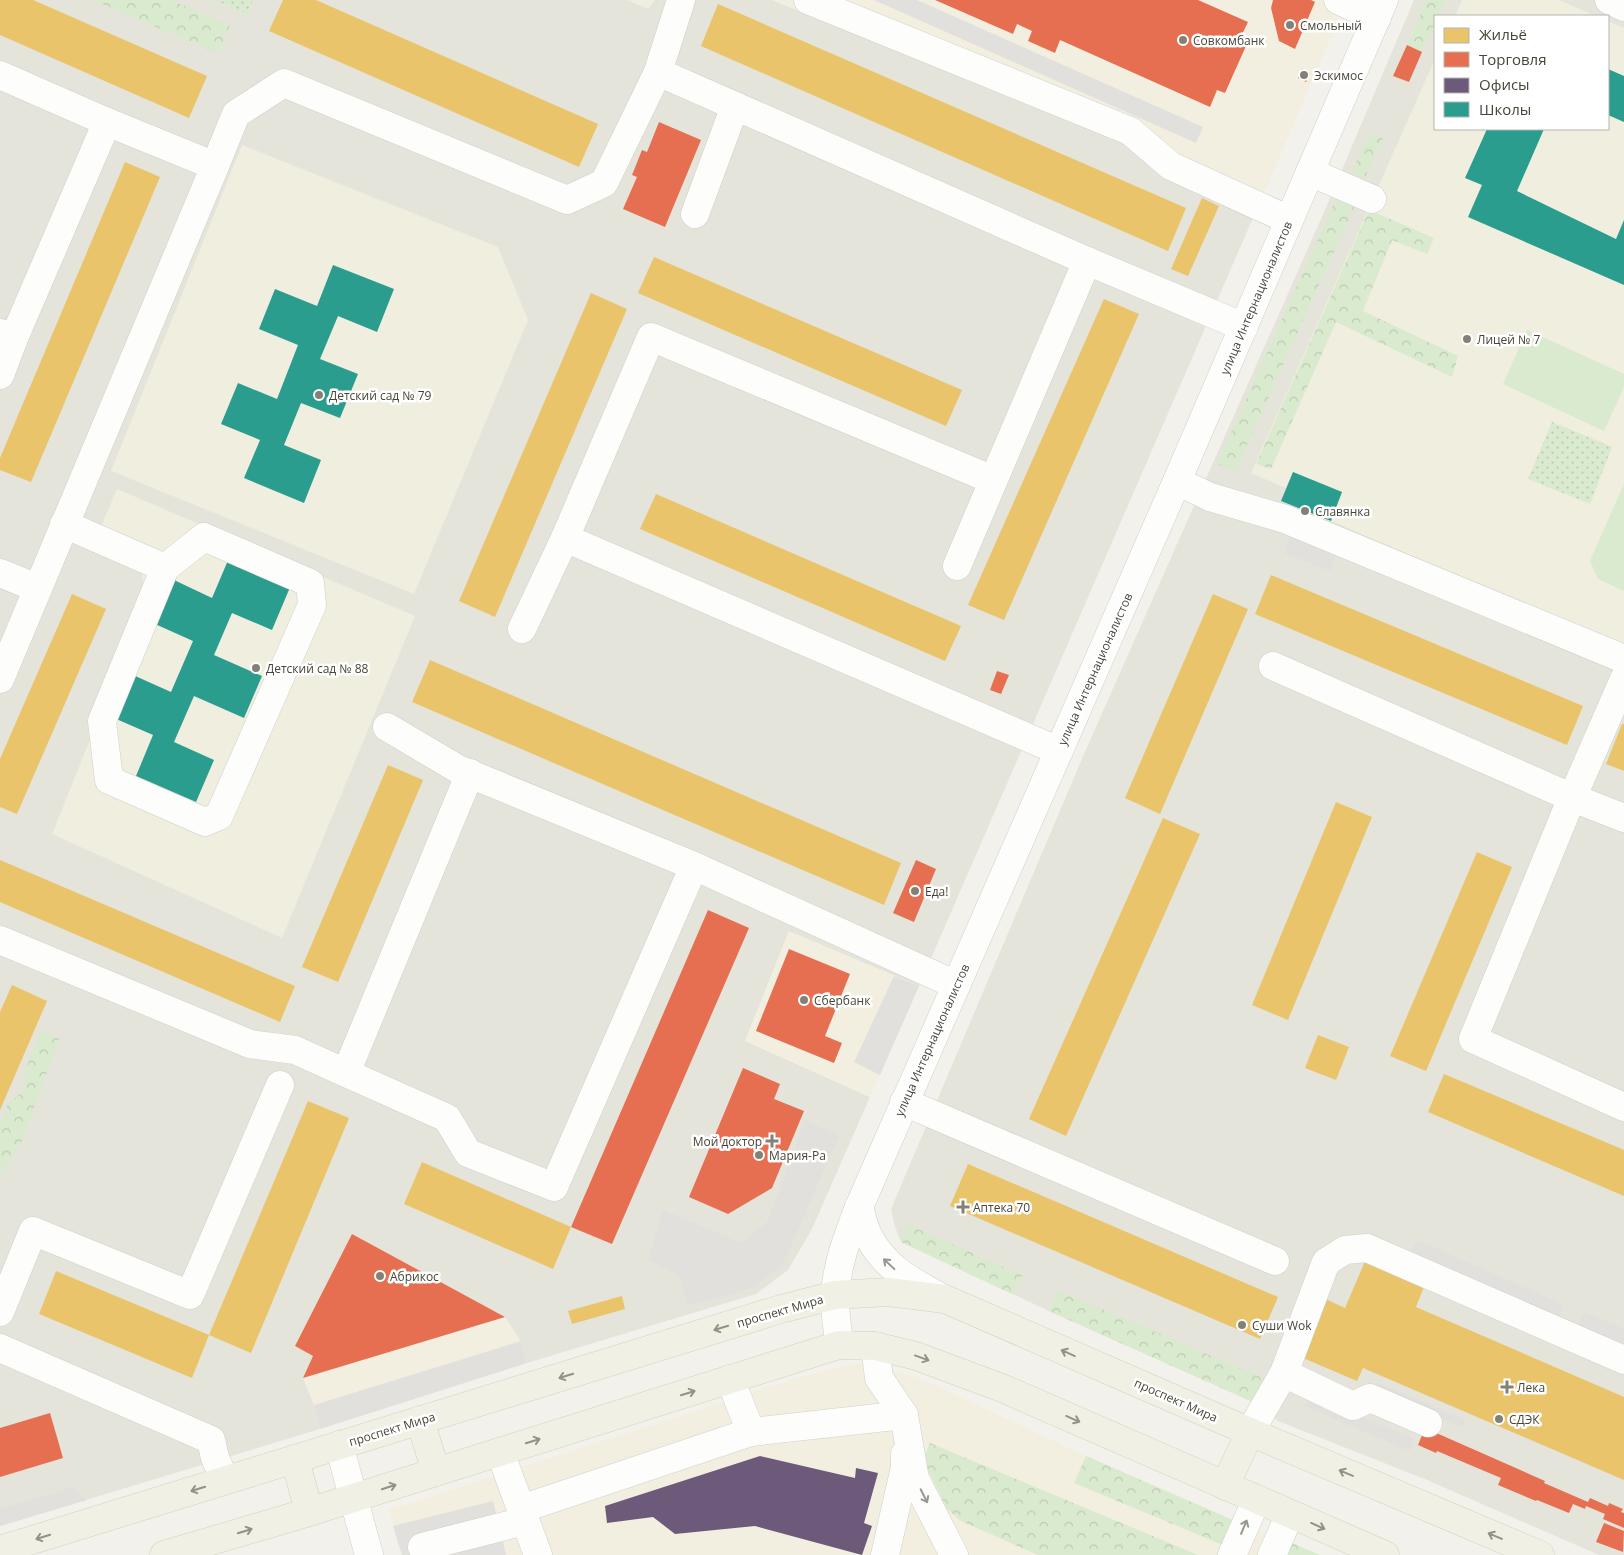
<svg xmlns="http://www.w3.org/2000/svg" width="1624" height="1555" font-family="'Open Sans',sans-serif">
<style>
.residential{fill:#e5e4da;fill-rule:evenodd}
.commercial{fill:#f3efe0}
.education{fill:#efeedf}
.grass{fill:#d9eace}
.forest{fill:url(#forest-crowns)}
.park{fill:url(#park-dots)}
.parking{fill:#e1e0dc}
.homes{fill:#e9c46a}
.shops{fill:#e76f51}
.offices{fill:#6d597a}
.schools{fill:#2a9d8f}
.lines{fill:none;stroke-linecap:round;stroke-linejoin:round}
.minor-casing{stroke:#d0cfca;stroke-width:29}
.major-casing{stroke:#d3d1ba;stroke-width:29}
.minor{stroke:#fdfdfc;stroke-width:28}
.major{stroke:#f0f0e5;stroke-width:28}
.oneway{stroke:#999890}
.oneway2{stroke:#939286}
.poi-dot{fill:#838177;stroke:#fff;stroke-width:2}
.labels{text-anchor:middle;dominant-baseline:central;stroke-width:5;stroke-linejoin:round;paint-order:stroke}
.poi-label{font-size:12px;fill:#474538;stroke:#fff;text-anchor:start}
.street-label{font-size:12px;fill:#474538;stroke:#fff}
</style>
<defs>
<pattern id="forest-crowns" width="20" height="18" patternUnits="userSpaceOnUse" patternTransform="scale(1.25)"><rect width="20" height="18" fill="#d9eace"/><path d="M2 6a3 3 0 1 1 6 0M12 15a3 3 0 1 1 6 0" fill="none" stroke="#bccab2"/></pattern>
<pattern id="park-dots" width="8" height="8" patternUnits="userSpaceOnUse" patternTransform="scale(1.25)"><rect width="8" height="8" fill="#d9eace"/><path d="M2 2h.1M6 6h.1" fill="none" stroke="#bccab2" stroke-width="1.8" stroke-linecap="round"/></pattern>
</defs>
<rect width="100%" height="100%" fill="#f2f1ec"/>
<!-- residential -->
<g class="residential">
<path d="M0,0H772L1263,195L919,986L894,976L745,1041L870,1097L812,1229L788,1270L756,1294L527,1363L521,1341L295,1346L313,1356L314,1405L320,1429L0,1526Z"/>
<path d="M1414,0H1624V1555H1599L1427,1480L1278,1421L1255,1403L1049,1311L901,1242L895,1227L891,1209L1084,754L1321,219ZM1435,16H1608V129H1435Z"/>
</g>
<!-- commercial -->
<g class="commercial">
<path d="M772,0H1347L1263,195Z"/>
<path d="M789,931L919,986L870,1097L745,1041Z"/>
<path d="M352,1234L505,1317L521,1341L527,1363L320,1429L314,1405L303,1378L313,1356L295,1346Z"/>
<path d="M857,1363L917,1377L1086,1456L1233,1520L1320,1555H402L389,1510L804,1376Z"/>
</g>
<!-- education -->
<g class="education">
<path d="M627,0H655L648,9Z"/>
<path d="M1462,0H1559L1596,16H1455Z"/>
<path d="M1608,21L1624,28V647L1331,521L1342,492L1293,472L1286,488L1251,473L1435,59V129H1608Z"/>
<path d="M242,145L498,247L528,320L414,594L111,471Z"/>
<path d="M117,489L415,616L282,938L52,834L146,600L141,568L92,548Z"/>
</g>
<!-- grass -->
<g class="grass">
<path d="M1527,330L1624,374V387L1604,431L1503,384Z"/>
<path d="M1624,484V591L1598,579L1590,561Z"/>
</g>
<!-- forest -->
<g class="forest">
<path d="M92,0H170L230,25L218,53Z"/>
<path d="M1427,0H1445L1438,16H1435V23L1422,52L1407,45Z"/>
<path d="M1370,133L1383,139L1364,179L1351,173Z"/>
<path d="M1336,199L1354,207L1235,472L1217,464Z"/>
<path d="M1369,210L1434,238L1427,254L1392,240L1363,311L1458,356L1452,377L1336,322L1271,469L1256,464Z"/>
<path d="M41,1030L59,1039L22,1141L2,1173H0V1125L8,1103L26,1090L24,1073Z"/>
<path d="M907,1224L1022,1275L1014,1295L901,1242Z"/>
<path d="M1058,1290L1265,1379L1255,1403L1049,1311Z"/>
<path d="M930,1443L1198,1555H1038L961,1521L947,1509L923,1460Z"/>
<path d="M1086,1456L1233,1520L1223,1545L1074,1483Z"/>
<path d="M1292,1543L1320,1555H1287Z"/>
</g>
<!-- park -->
<g class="park">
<path d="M215,0H253L248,14Z"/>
<path d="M1552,422L1612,447L1590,504L1528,479Z"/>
</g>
<!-- parking -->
<g class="parking">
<path d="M874,0H917L1203,127L1196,143Z"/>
<path d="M1290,537L1336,554L1330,571L1284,553Z"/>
<path d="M894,976L919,986L880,1075L854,1062Z"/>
<path d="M805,1120L839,1136L782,1266L752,1288L687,1306L680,1276L648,1260L663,1210L741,1243L768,1221Z"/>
<path d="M1417,1240L1564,1305L1557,1321L1410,1256Z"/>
<path d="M1584,1312L1624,1329V1349L1577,1328Z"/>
<path d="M521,1341L527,1363L320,1429L314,1405Z"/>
<path d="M1376,1382L1464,1419V1428L1375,1389Z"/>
<path d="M1310,1395L1414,1439L1409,1451L1305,1406Z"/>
<path d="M73,1487L87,1500L0,1526V1509Z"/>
<path d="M493,1501L506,1555H402L393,1526Z"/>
</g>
<!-- homes -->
<g class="homes">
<path d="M0,0H33L207,76L189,118L0,35Z"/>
<path d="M283,0H316L598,124L579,167L269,31Z"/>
<path d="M718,4L1186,208L1168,251L701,46Z"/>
<path d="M125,162L160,177L31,482L0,470V458Z"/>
<path d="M1202,198L1219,206L1188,276L1171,269Z"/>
<path d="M654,257L962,390L946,426L638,293Z"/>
<path d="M591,293L627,309L495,617L459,601Z"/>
<path d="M1104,299L1139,314L1004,620L968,605Z"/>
<path d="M656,494L961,626L945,661L640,529Z"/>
<path d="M1271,575L1583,706L1567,745L1255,614Z"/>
<path d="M72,594L106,609L17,814L0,807V759Z"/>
<path d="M1213,594L1248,609L1160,814L1125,798Z"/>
<path d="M430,660L901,863L884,905L412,702Z"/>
<path d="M1622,724H1624V771L1606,764Z"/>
<path d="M388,765L423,780L338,982L302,967Z"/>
<path d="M1336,802L1372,817L1288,1020L1252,1005Z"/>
<path d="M1163,818L1200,834L1066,1136L1029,1119Z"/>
<path d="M1477,852L1512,867L1426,1071L1390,1056Z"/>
<path d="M0,860L295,986L280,1022L0,902Z"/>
<path d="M12,985L47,1001L0,1110V1012Z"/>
<path d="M1318,1035L1349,1047L1336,1080L1305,1068Z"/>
<path d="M1444,1074L1624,1150V1196L1428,1112Z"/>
<path d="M308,1101L349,1118L251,1353L209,1335Z"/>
<path d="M422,1162L571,1227L553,1269L404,1204Z"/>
<path d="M968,1164L1278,1297L1260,1339L950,1206Z"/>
<path d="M1366,1259L1425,1284L1416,1307L1624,1397V1480L1363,1368L1357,1381L1296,1355L1321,1297L1345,1308Z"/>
<path d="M56,1271L209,1335L192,1378L39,1314Z"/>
<path d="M622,1296L625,1309L572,1324L568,1311Z"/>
</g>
<!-- shops -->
<g class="shops">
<path d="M935,0H1198L1248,22L1238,43L1246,46L1225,93L1217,90L1210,107L1060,40L1055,53L1028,41L1032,31L1017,24L1013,34Z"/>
<path d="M1273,0H1311L1315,2L1295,49L1279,41L1271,8Z"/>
<path d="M1407,45L1422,52L1409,82L1393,76Z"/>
<path d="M1302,69L1310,73L1306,82L1298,78Z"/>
<path d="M659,122L701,140L665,227L623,209L637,177L632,175L642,150L647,152Z"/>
<path d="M997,671L1009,675L1001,694L990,690Z"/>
<path d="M916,860L936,869L914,922L893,913Z"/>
<path d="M708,910L749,928L612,1244L571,1227Z"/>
<path d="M789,949L850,974L825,1036L842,1043L834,1063L756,1031Z"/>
<path d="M743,1068L780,1084L774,1099L804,1111L772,1188L728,1214L689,1197Z"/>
<path d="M352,1234L505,1317L303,1378L313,1356L295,1346Z"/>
<path d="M50,1413L63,1458L0,1477V1428Z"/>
<path d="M1425,1428L1545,1481L1544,1483L1588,1502L1590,1498L1608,1506L1609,1503L1623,1509L1621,1512L1624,1513V1528L1603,1519L1605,1514L1586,1506L1585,1509L1573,1504L1569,1513L1537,1500L1536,1501L1498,1485L1501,1478L1437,1451L1436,1453L1418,1445Z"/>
<path d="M1604,1523L1624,1531L1623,1552L1596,1542Z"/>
</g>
<!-- offices -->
<path class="offices" d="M760,1456L855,1478L856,1468L878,1473L864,1523L872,1526L862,1555L755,1526L675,1534L653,1517L607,1523L605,1506Z"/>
<!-- schools -->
<g class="schools">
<path d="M1608,69L1624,76V122L1608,115Z"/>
<path d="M1487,129H1544L1517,191L1616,239L1624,220V285L1468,217L1482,185L1465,178Z"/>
<path d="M333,265L394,289L377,332L338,316L320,359L358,374L340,418L301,403L284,445L321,460L304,503L244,478L260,440L221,424L238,383L277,399L298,345L259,329L275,289L317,306Z"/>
<path d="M1293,472L1342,492L1331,521L1281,501Z"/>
<path d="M229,558L291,585L272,630L232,613L214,655L262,676L244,718L194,696L174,742L214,760L196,802L136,776L153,735L114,718L133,675L171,692L193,641L155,624L174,580L212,598Z"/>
</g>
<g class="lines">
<defs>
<g id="minor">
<path d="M808,0L1130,131L1171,166L1289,220"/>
<path d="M1338,0L1377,18"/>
<path d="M1609,0L1624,7"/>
<path d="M658,72L1087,261L1244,327"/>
<path d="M0,75L107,122"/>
<path d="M1310,172L1372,199"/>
<path d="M695,214L735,106"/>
<path d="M0,333L14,338L107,122L215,166L236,114L284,83L567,200L604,183L658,72L681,0"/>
<path d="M0,375L14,338"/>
<path d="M1177,481L1210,497L1285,519L1624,659"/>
<path d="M64,524L165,568L102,721L109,780L205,822L219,816L312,605L310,583L204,537L165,568"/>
<path d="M565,538L1059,751"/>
<path d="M957,566L1087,261"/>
<path d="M0,573L37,588"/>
<path d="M522,629L565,538L651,337L993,480"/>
<path d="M1273,666L1573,798L1624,818"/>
<path d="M0,679L215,166"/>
<path d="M1624,679L1566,812L1473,1039L1624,1107"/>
<path d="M387,727L458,769L694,866L956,985"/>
<path d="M0,940L250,1044L295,1050L346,1073L470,773"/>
<path d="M346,1073L447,1118L468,1153L554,1187L694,866"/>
<path d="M904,1102L1275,1261"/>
<path d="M859,1207C862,1217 864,1228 869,1237C885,1269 915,1283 944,1299"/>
<path d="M0,1312L33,1231L190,1295L280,1085"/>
<path d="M839,1345C838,1328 834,1311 835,1294C837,1264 848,1235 859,1207L1177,481L1384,0"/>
<path d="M875,1346L879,1378L904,1415L915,1479L954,1555"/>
<path d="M0,1348L211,1440L215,1458L225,1480"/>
<path d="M1284,1373L1353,1406L1370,1398L1428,1423"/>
<path d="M730,1379L751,1432L904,1415"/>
<path d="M1250,1432L1284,1373L1326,1262L1345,1250L1367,1248L1624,1360"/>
<path d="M339,1445L369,1555"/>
<path d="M500,1452L538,1555"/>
<path d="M521,1509L751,1432"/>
<path d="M422,1547L525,1521"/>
<path d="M885,1555L905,1467V1454"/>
<path d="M1232,1555L1257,1499"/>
<path d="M1272,1555L1290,1514"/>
</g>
<g id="major">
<path d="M420,1420L436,1472"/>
<path d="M295,1459L309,1512"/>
<path d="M1225,1486L1250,1432"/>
<path d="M0,1550L781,1309L835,1295L888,1292L945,1299L1250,1432L1540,1555"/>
<path d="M164,1555L309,1512L839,1345L875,1346L916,1356L1002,1388L1385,1555"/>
</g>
</defs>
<!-- minor casing -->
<use href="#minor" class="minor-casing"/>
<!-- major casing -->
<use href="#major" class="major-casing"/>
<!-- minor -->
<use href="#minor" class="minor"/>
<!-- major -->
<use href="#major" class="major"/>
</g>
<!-- one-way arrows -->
<defs><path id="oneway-shaft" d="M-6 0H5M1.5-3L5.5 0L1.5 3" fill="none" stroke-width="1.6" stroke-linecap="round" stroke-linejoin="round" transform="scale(1.25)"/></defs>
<g class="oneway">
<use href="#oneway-shaft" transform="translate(889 1264) rotate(-137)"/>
<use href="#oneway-shaft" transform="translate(924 1496) rotate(63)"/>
<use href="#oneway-shaft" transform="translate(1244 1527) rotate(-67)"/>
</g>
<g class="oneway2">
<use href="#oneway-shaft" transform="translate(721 1328) rotate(163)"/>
<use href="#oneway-shaft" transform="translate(1068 1353) rotate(-156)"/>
<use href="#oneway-shaft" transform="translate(922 1358) rotate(20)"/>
<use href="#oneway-shaft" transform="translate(566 1376) rotate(163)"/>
<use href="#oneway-shaft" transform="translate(688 1393) rotate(-17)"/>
<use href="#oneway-shaft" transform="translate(1073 1419) rotate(24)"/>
<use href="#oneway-shaft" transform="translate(533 1441) rotate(-17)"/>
<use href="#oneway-shaft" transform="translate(1346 1473) rotate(-157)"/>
<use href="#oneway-shaft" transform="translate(389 1487) rotate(-18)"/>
<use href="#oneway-shaft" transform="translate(198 1489) rotate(163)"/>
<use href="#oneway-shaft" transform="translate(1318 1526) rotate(24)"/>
<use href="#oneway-shaft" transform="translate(245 1531) rotate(-17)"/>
<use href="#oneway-shaft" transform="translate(1495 1536) rotate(-157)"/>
<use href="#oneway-shaft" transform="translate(43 1537) rotate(163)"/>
</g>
<!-- markers -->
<g class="poi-dot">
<circle cx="1290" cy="25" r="5"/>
<circle cx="1183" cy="40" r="5"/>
<circle cx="1304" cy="75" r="5"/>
<circle cx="1467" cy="339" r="5"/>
<circle cx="319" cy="395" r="5"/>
<circle cx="1305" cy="511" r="5"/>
<circle cx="256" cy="668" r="5"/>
<circle cx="915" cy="891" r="5"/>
<circle cx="804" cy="1000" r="5"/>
<path d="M769.5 1133.5h5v5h5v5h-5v5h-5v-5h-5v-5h5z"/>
<circle cx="759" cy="1155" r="5"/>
<path d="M960.5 1199.5h5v5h5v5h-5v5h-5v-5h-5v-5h5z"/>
<circle cx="380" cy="1276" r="5"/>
<circle cx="1242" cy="1325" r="5"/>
<path d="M1504.5 1379.5h5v5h5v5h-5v5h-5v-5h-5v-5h5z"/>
<circle cx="1499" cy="1419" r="5"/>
</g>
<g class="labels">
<!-- poi labels -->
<g class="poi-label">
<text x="1300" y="25">Смольный</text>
<text x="1193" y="40">Совкомбанк</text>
<text x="1314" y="75">Эскимос</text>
<text x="1477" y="339">Лицей № 7</text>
<text x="329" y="395">Детский сад № 79</text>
<text x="1315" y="511">Славянка</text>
<text x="266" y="668">Детский сад № 88</text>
<text x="925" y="891">Еда!</text>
<text x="814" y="1000">Сбербанк</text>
<text x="762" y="1141" text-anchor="end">Мой доктор</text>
<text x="769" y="1155">Мария-Ра</text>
<text x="973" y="1207">Аптека 70</text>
<text x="390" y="1276">Абрикос</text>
<text x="1252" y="1325">Суши Wok</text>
<text x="1517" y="1387">Лека</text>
<text x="1509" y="1419">СДЭК</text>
</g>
<!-- street labels -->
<g class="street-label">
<text transform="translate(1256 298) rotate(-67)">улица Интернационалистов</text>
<text transform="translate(1095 669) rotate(-66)">улица Интернационалистов</text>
<text transform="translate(932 1040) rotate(-66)">улица Интернационалистов</text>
<text transform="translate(780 1311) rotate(-16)">проспект Мира</text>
<text transform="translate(1176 1400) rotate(24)">проспект Мира</text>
<text transform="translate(392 1429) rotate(-17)">проспект Мира</text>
</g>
</g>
<!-- legend -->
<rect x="1434" y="15" width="175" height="115" fill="#ffffff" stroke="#b5b5af"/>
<rect x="1444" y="28" width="25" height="15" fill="#e9c46a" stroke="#b5b5af"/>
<text x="1479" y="40" font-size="15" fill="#474538">Жильё</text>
<rect x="1444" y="52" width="25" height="15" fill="#e76f51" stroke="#b5b5af"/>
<text x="1479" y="65" font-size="15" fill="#474538">Торговля</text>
<rect x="1444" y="78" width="25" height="15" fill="#6d597a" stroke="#b5b5af"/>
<text x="1479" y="90" font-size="15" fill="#474538">Офисы</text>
<rect x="1444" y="102" width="25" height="15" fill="#2a9d8f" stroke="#b5b5af"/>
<text x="1479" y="115" font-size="15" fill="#474538">Школы</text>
</svg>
